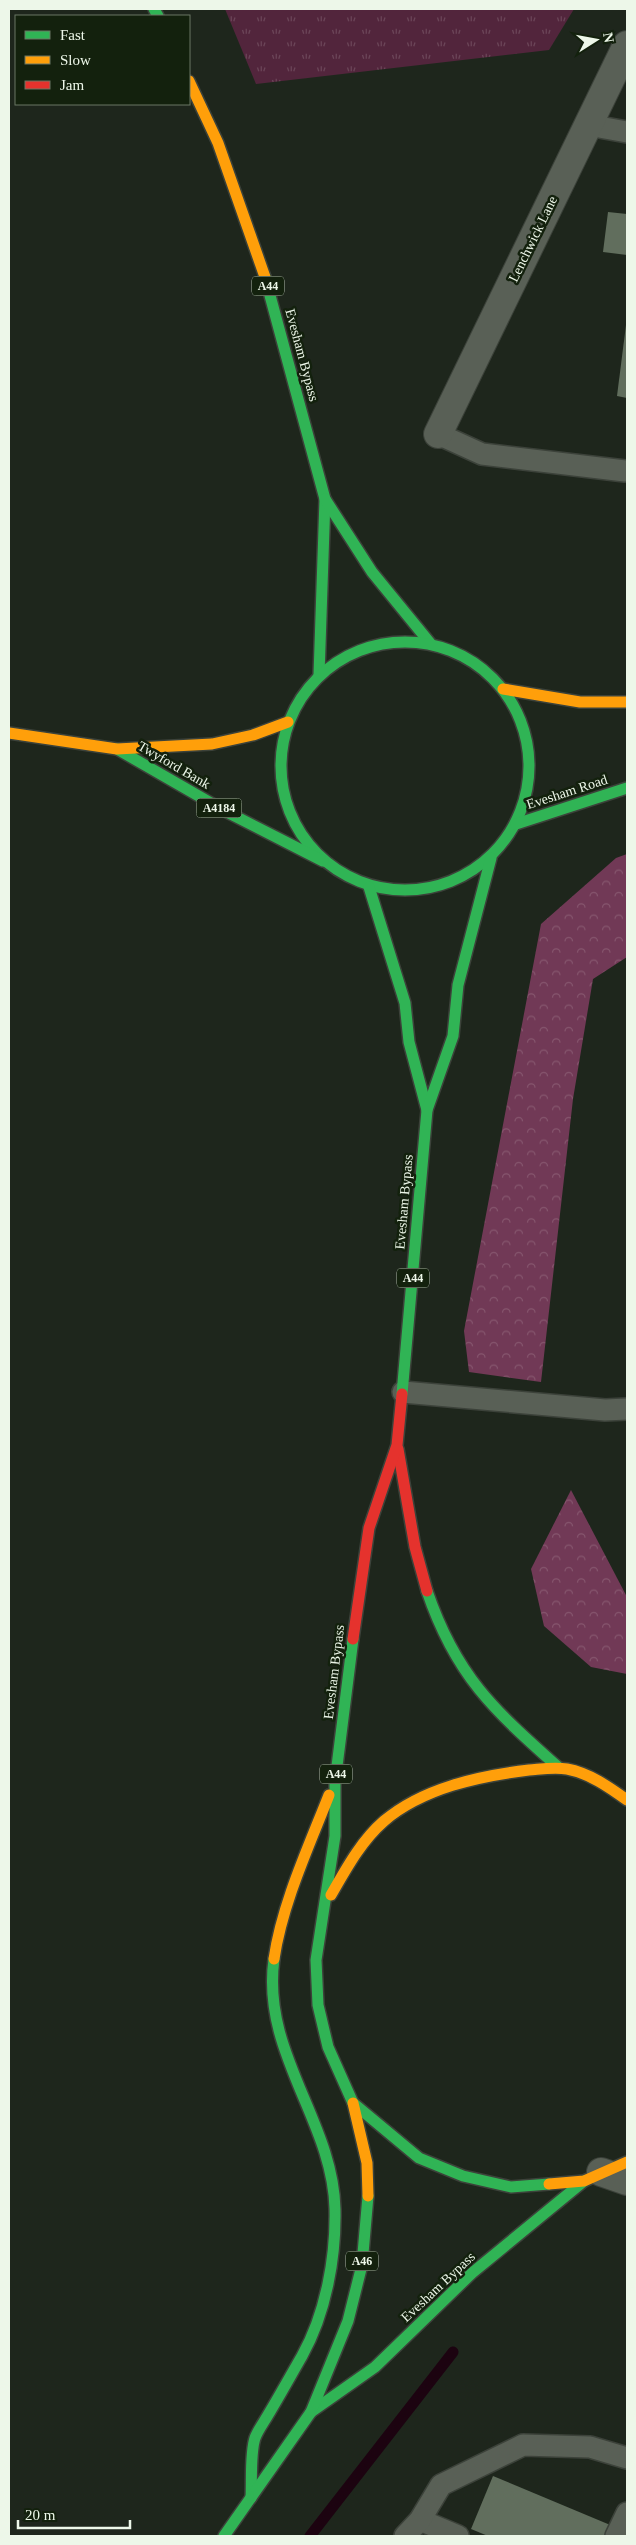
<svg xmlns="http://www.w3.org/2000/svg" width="636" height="2545" font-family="Georgia,serif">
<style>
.grass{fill:url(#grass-tufts)}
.forest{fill:url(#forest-crowns)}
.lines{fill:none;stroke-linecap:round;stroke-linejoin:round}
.stream{stroke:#1c0310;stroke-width:11}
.building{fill:#616e5d}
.lane-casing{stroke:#3c423a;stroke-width:24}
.street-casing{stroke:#3c423a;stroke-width:30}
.fast-casing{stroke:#3c423a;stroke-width:14}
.slow-casing{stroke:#3c423a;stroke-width:14}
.jam-casing{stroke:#3c423a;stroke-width:14}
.lane{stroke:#596056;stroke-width:21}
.street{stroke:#596056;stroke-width:28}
.fast{stroke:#30b455;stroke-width:11}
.slow{stroke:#ff9f0a;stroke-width:11}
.jam{stroke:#e5322d;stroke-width:11}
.labels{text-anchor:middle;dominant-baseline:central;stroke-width:5;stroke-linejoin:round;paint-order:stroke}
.shield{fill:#13210d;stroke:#acb7a7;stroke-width:1}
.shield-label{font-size:12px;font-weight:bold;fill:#edf7e9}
.street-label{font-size:14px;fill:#edf7e9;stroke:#13210d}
</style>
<defs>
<pattern id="grass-tufts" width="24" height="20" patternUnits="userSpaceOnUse" patternTransform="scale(1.25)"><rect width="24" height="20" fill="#52253c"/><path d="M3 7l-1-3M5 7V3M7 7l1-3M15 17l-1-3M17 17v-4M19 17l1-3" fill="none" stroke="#6b4558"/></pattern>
<pattern id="forest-crowns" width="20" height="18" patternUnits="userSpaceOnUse" patternTransform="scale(1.25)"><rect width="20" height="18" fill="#713956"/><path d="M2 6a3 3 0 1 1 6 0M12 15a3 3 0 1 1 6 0" fill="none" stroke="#86566e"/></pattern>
</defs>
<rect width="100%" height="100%" fill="#1e261c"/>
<!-- grass -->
<path class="grass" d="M225,9H574L549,50L256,84Z"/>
<!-- forest -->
<g class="forest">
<path d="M627,854V957L593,979L573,1099L541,1382L469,1372L464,1331L541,924L616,858Z"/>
<path d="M571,1490L627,1597V1674L591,1667L544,1626L531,1569Z"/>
</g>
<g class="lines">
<!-- stream -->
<path class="stream" d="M310,2536L453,2352"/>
</g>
<!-- building -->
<g class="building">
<path d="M608,212L627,214V255L603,252Z"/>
<path d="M626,325H627V398L617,396Z"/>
<path d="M493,2476L627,2532V2536H488L471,2529Z"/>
</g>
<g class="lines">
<defs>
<g id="lane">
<path d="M588,125L627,132"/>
<path d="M438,434L482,454L625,471"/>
<path d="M403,1392L605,1410L627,1409"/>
<path d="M420,2520L458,2536"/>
<path d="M405,2536L420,2520L441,2485L523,2445L590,2447L627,2458"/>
<path d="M616,2536L627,2513"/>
</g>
<g id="street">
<path d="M438,434L627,45"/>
<path d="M601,2172L627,2181"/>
</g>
<g id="fast">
<path d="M154,9L158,16"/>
<path d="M265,277L325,499L319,675"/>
<path d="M325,499L372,572L430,643"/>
<circle cx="405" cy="766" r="124"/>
<path d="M117,749L223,810L323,861"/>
<path d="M516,824L627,788"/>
<path d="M369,887L405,1003L409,1042L427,1110"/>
<path d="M402,1394L427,1110L453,1036L458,985L491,858"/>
<path d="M427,1591C456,1676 493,1709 558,1767"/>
<path d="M353,1639L335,1782V1836L316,1960L318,2005L328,2047L353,2103L419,2158L463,2176L511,2187L549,2184"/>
<path d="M311,2412L375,2367L472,2273L584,2181"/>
<path d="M251,2498C252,2481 250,2453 255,2438C258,2430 264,2422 268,2415C280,2395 291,2375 302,2356C326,2313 336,2257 335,2209C333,2121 261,2053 274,1959"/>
<path d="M224,2536L311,2412L348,2321L362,2265L368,2196"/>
</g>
<g id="slow">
<path d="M189,81L218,143L265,277"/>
<path d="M503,689L580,702H627"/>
<path d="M9,733L117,749L212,744L253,735L288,722"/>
<path d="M331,1895C346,1869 361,1841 384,1821C423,1788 479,1776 529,1770C542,1769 554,1767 567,1769C589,1773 609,1787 627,1800"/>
<path d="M274,1959C282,1904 309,1846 329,1795"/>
<path d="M353,2103L367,2163L368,2196"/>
<path d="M549,2184L584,2181L627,2162"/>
</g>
<g id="jam">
<path d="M398,1449L415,1547L427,1591"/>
<path d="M353,1639L369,1528L397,1445L402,1394"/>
</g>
</defs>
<!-- lane casing -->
<use href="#lane" class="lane-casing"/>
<!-- street casing -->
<use href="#street" class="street-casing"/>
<!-- fast casing -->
<use href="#fast" class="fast-casing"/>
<!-- slow casing -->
<use href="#slow" class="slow-casing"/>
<!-- jam casing -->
<use href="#jam" class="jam-casing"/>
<!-- lane -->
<use href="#lane" class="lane"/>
<!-- street -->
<use href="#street" class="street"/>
<!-- fast -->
<use href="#fast" class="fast"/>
<!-- slow -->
<use href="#slow" class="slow"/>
<!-- jam -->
<use href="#jam" class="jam"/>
</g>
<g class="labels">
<!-- shield labels -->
<g class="shield">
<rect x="252" y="276.5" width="32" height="19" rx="4"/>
<rect x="196.5" y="798.5" width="45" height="19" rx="4"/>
<rect x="397" y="1268.5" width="32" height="19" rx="4"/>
<rect x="320" y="1764.5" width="32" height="19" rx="4"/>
<rect x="346" y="2251.5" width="32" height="19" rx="4"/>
</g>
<g class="shield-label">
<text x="268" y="286">A44</text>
<text x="219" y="808">A4184</text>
<text x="413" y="1278">A44</text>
<text x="336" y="1774">A44</text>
<text x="362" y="2261">A46</text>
</g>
<!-- street labels -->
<g class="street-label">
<text transform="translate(533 239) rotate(-64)">Lenchwick Lane</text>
<text transform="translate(302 355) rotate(75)">Evesham Bypass</text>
<text transform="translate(174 765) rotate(30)">Twyford Bank</text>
<text transform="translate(567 792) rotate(-18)">Evesham Road</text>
<text transform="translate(404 1202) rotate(-85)">Evesham Bypass</text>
<text transform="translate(334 1672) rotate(-83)">Evesham Bypass</text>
<text transform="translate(438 2287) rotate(-43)">Evesham Bypass</text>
</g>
</g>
<!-- border -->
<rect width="636" height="2545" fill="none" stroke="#edf7e9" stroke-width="20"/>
<!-- legend -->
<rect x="15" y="15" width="175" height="90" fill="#13210d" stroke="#6a7765"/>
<rect x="25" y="31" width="25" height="8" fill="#30b455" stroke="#6a7765"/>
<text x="60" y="40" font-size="15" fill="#edf7e9">Fast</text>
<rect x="25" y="56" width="25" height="8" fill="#ff9f0a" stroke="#6a7765"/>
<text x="60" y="65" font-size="15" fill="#edf7e9">Slow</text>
<rect x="25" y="81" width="25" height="8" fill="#e5322d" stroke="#6a7765"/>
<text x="60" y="90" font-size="15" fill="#edf7e9">Jam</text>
<!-- north arrow -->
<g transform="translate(596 40) rotate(79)" stroke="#13210d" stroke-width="4" paint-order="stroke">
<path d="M0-4L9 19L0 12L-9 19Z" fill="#edf7e9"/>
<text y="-8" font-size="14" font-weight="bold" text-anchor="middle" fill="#edf7e9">N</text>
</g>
<!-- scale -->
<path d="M18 2520v8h112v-8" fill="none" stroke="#edf7e9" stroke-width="2.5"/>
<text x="25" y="2520" font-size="15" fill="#edf7e9" stroke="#13210d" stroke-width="4" paint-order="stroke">20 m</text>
</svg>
